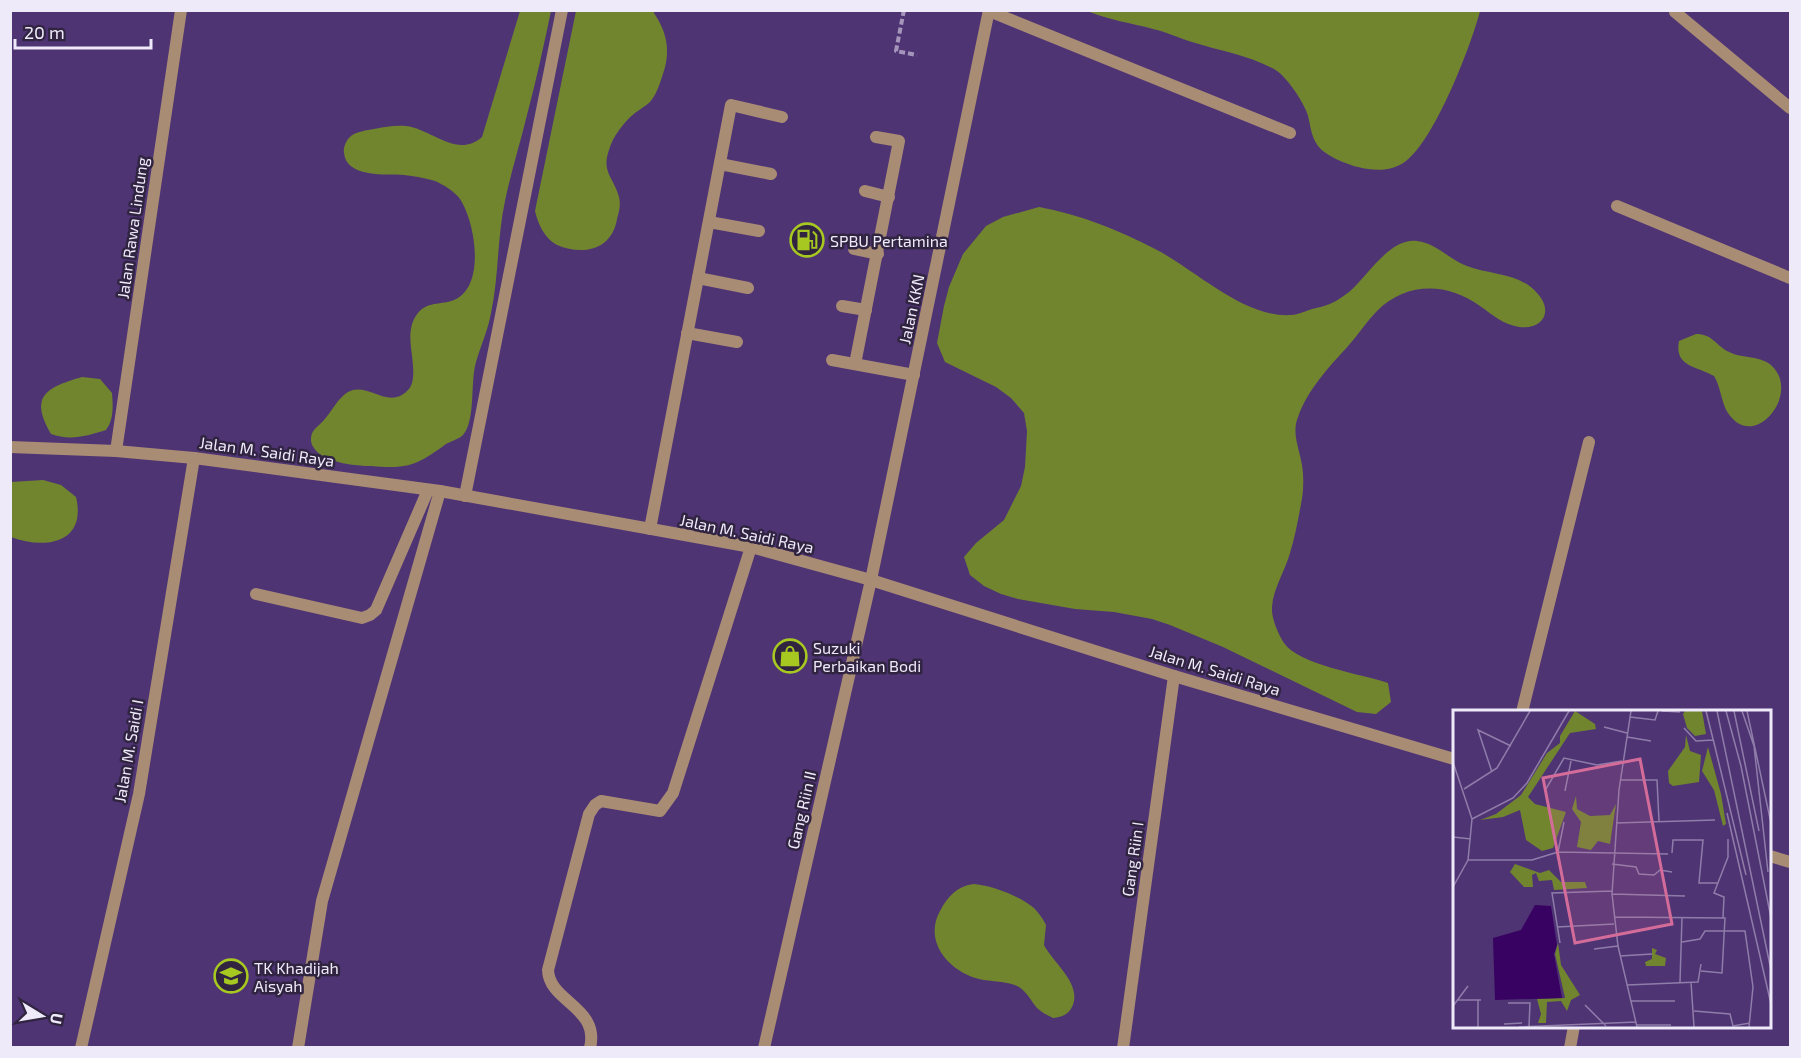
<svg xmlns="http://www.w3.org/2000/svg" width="1801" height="1058" font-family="'Exo 2',sans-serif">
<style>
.forest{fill:#71852e}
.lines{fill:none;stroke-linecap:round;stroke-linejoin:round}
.path{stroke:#a595bb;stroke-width:4;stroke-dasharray:6 3;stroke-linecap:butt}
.service{stroke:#a98c74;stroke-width:12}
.minor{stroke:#a98c74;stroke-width:12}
.tertiary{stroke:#a98c74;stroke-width:12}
.labels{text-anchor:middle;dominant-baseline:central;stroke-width:5;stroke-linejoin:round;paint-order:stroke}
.street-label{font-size:16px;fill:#efeaf9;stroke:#302441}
.poi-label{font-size:16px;fill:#efeaf9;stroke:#302441;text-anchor:start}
.inset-road{fill:none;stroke:#8f7da9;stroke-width:1.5}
.view{fill:#d46c9a;fill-opacity:0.15;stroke:#d46c9a;stroke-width:3}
.inset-edge{fill:none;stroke:#efeaf9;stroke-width:3}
</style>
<rect width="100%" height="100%" fill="#4f3474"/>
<!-- forest -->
<g class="forest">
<path d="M520,11H551C544,45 536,81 527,115C520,144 511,172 505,201C497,238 499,276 491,313C488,330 481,345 476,362C470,382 476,420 463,435C459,439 451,441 446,444C416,466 408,469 371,466C357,466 340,464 327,458C320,455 312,449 311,441C310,430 318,427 324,420C332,411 338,398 348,392C367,381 388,410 407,391C416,384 413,366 412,355C410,341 408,325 418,313C428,300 445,306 458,298C485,281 475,222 460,199C454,191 444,185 435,181C425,178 414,176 404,175C387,174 346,178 344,153C343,148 346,140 351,136C356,132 367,130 374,129C384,127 396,125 406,126C432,129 457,159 482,137Z"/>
<path d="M576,11H654V13C668,34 671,53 662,77C659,86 656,95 650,102C646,106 640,109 635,113C624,122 613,136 609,150C601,172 614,178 619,197C621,205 619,212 617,219C612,250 583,256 557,245C545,239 538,224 535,211Z"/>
<path d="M1087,11L1480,10V11C1471,46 1435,139 1406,161C1392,172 1374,171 1358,167C1346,164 1326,156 1318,146C1311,136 1311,128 1308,116C1305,104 1286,75 1274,69C1248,55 1220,51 1192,42C1179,38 1167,32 1153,29C1131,23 1109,20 1087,11Z"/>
<path d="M1039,207C1081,215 1119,230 1157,250C1197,271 1244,318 1291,315C1297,315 1303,312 1309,310C1328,305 1332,305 1349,292C1368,276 1389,238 1417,241C1436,243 1450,260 1467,266C1491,275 1520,273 1537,293C1554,311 1543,330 1519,327C1502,324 1493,315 1480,306C1447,282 1406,282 1377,311C1366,322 1359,334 1349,345C1329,367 1308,389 1298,417C1292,432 1298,445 1301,460C1304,474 1304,489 1301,504C1298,520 1295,537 1290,553C1285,571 1273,589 1272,607C1271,617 1278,634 1284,643C1299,665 1362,674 1388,683L1391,702L1376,714L1357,712L1223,647L1170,625L1152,619L1114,612L1075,609L1018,599L1001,594L984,586L970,575L964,557L976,543L1004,520L1021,486L1025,467L1027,431L1024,413L1011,398L996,387L945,362L937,343L944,306L949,287L963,254L986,226L1003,217Z"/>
<path d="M1696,334C1712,334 1715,344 1727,351C1741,359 1759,355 1771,365C1801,392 1758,447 1732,418C1721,407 1722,389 1714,376C1697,366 1674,367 1679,341Z"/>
<path d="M82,377L100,379L112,393C113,406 114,419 106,430C87,436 70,441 51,434C28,395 48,387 82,377Z"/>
<path d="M43,480L61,485L76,497C87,543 45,550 11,537V482Z"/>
<path d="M974,884C994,886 1019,896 1034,908C1039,913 1043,919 1046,925L1044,945C1053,963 1083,984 1072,1007C1068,1015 1061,1017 1053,1018C1047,1015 1041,1012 1037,1008C1031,1001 1027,992 1019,987C1010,981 991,982 979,979C949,971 923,942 940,911C948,896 957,886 974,884Z"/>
</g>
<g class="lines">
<!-- path -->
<path class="path" d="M904,10L896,51L917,55"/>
<!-- service -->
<g class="service">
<path d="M720,164L771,174"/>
<path d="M865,191L889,197"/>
<path d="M709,222L759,231"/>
<path d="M854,249L878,254"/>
<path d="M698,278L748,288"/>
<path d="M842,306L866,310"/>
<path d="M687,333L737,342"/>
<path d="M832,360L914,375"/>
<path d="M855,364L899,141L876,137"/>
<path d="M650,529L731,105L782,117"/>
<path d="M256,594L362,618L370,615L376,610L428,490"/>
<path d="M1522,712L1589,442"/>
</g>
<!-- minor -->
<g class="minor">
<path d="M989,11L1290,133"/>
<path d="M1675,12L1790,108"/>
<path d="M1617,206L1790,278"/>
<path d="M116,451L181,10"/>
<path d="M465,496L562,10"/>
<path d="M81,1048L139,794L194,458"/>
<path d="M298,1048L322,901L440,491"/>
<path d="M590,1048C600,1007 549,1002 548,970L589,814L595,805L601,801L660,811L673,793L751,547"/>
<path d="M764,1048L871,580L989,10"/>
<path d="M1123,1048L1174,676"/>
<path d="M1570,1048L1574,1026"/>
</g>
<!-- tertiary -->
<g class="tertiary">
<path d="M10,447L116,451L194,458L440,491L751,547L871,580L1174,676L1454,759"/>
<path d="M1770,856L1790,862"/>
</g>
</g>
<!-- icons -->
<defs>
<symbol id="fuel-ring" viewBox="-11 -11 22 22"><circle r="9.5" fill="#302441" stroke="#a7c820" stroke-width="1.5"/><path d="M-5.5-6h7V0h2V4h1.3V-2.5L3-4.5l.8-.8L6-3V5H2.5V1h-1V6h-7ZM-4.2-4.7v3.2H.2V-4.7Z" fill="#a7c820"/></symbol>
<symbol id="shop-ring" viewBox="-11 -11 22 22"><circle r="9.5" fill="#302441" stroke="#a7c820" stroke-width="1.5"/><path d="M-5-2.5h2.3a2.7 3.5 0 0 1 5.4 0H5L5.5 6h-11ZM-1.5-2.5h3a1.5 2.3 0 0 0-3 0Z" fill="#a7c820"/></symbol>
<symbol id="school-ring" viewBox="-11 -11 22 22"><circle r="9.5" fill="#302441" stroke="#a7c820" stroke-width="1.5"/><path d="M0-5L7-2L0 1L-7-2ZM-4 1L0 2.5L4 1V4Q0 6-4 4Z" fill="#a7c820"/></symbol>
</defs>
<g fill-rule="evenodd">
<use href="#fuel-ring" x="788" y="221" width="38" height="38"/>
<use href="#shop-ring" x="771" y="637" width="38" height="38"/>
<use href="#school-ring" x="212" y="957" width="38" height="38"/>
</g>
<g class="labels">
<!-- street labels -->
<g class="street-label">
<text transform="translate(132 228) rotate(-82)">Jalan Rawa Lindung</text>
<text transform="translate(911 309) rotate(-78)">Jalan KKN</text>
<text transform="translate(267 451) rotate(8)">Jalan M. Saidi Raya</text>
<text transform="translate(747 533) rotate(12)">Jalan M. Saidi Raya</text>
<text transform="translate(1215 670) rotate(17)">Jalan M. Saidi Raya</text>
<text transform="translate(128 751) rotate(-80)">Jalan M. Saidi I</text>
<text transform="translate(801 810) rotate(-77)">Gang Riin II</text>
<text transform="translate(1132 859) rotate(-82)">Gang Riin I</text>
</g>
<!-- poi labels -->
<g class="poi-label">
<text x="830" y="240">SPBU Pertamina</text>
<text x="813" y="647">Suzuki<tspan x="813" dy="18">Perbaikan Bodi</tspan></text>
<text x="254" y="967">TK Khadijah<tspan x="254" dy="18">Aisyah</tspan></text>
</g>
</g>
<!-- overview -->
<g transform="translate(1453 710)">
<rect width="318" height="318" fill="#4f3474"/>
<path d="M122,1L142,14L143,19L117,23L75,87L82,94L113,102L100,138L89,141L73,130L67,100L50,107L27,110L43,104L68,85L94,43L107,33V26ZM232,1H249L253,24L242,26L234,18L230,4ZM233,25L237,41L248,45L246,72L220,76L216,73L215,61L232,37ZM255,37L268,84L273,114L270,116L261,80L249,61ZM123,86L124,99L137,106L157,105L163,94L157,134L145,131L138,140L124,137L128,112L119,99ZM62,154L87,163L96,160L108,172H132L134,178L101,180L99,170L86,171L83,163L79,165L80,177H71L57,162ZM105,233L108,255L127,285L118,290L114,301L108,291L94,292L93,313H85L88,304L84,289L112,288L102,244ZM199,238L204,240L202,244L213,248L212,256H193L192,252L199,249Z" fill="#71852e"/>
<path d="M82,195L98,196L104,235L101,244L109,288L42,290L40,228L68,220Z" fill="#370261"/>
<path class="inset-road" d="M178,1L166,80L159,184L165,236L184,317M209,1L227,2M253,1L263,41M264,1L318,260M273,1L288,56L318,208M281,1L306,121M289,1L301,36L315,162M294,1L318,113M177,7L202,10L205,1M151,17L174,23M231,18L243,31L260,30M174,27L198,31M262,37L293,165M0,52L19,109L15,150L0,177M39,62L25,20L58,36M167,70H204L206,111M11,79L44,58L77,1M93,79L111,48L144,55L169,51M112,81L118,51M274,103L318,294M19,109L60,88L74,73L116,1M163,113L262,110M0,127L18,129M105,142L111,112M219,143L220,130H250L246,173H265M15,150H79L105,142L215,144M159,154L183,157L186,164L201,165L207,160L219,162M159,184L232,186M161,207L272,208L269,263L248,261M270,208L271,187L261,183L275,147V129M104,217L161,214M229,232L247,229L252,221H292L300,277L296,317M107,233L99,183L159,181M141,239L165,236M167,246L199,244M227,272L229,207M238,272L241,317M174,275L245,272L248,254M4,290H28M25,290V317M178,291H222M55,293H77L76,316M132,295L153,316M0,296L15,276M241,301L277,304L280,316L297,313M51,314L69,313M183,315H218M66,317L183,312"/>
<path class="view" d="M187,49L219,214L122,233L90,68Z"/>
<rect width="318" height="318" class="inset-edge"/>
</g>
<!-- border -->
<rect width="1801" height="1058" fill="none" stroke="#efeaf9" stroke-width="24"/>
<!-- north arrow -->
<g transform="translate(42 1016) rotate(101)" stroke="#302441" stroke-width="4.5" paint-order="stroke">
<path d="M0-4.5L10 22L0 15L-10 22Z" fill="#efeaf9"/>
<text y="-9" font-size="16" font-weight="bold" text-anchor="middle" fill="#efeaf9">U</text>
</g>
<!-- scale -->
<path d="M15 39v9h136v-9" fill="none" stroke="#efeaf9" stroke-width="3"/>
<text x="24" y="39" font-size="18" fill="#efeaf9" stroke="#302441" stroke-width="4.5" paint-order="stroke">20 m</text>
</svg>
